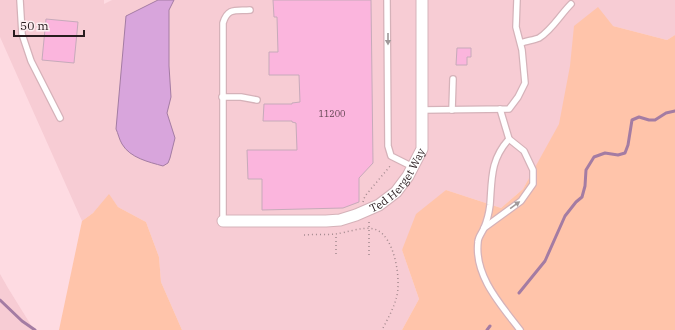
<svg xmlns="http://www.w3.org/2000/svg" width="675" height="330" font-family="'IBM Plex Serif',serif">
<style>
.built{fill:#f7ccd4}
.green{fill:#ffc4aa}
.water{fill:#d8a5dc;stroke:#a47ca3}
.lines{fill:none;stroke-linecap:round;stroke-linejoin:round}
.stream{stroke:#a47ca3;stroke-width:3}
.building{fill:#fbb5dd;stroke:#c7aaba}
.lane-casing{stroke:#d5b2b9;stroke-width:8}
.street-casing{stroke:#d5b2b9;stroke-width:13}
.path{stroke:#a3898e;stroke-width:1.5;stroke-dasharray:1 3;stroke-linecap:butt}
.lane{stroke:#fff;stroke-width:5.5}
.street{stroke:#fff;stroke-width:11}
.oneway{fill:#9f999a}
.labels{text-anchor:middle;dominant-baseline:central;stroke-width:3.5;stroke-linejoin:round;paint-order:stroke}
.number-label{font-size:9px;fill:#5e424e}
.street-label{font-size:11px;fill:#291c1f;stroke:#fdeef1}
</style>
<rect width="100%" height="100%" fill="#fedbe2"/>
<!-- built -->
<g class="built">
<path d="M0,0H104V4L112,0H675V35L667,40L613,26L565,116L523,189L501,208L446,190L402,250L419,299L402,330H182L161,282L159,257L146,222L118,207L109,195L93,213L82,221L0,37Z"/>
<path d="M0,274L8,288L34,330H0Z"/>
</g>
<!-- green -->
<g class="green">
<path d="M598,7L613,26L667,40L675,35V330H402L419,299L402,250L416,214L446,190L501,208L523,189L559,124L570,66L574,26Z"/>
<path d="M109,194L118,207L146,222L159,257L161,282L182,330H59L82,221L93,213Z"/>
</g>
<!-- water -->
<path class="water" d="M158,0H174L169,10V66L171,97L167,113L175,138L170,158L168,163L163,166C149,162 130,158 122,144C119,139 118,133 116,129L126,16Z"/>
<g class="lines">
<!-- stream -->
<g class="stream">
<path d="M519,293L545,261L565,216L576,202L582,197L585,186L586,170L594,157L605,153L618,155L625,153L628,145L632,120L639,117L649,120H655L666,113L675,111"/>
<path d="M0,300L22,321L35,330"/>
<path d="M487,330L490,326"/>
</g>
</g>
<!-- building -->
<g class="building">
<path d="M273,0H371L373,163L359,178V202L343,208L262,210V179H248L247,150H297L296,123L292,122V121H263L264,104H292V103L300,102L299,75H269V52H278L277,17H274Z"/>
<path d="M46,19L78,22L74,63L42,60Z"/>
<path d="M457,48H471V57H467V65H456Z"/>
</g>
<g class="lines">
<defs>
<g id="lane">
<path d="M20,0L22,34L31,61L60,118"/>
<path d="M387,0L388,146L391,156L413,167"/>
<path d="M521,43C526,41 534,40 539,38C552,30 560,15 571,4"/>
<path d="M222,97H241L257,100"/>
<path d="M422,110L509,109L518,97L525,83L522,50L516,27L517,0"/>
<path d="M452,110L453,79"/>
<path d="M509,139C490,160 492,179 490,205C489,213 487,221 484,228C482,233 478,237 478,242C474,276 501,305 520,330"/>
<path d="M223,221V23C228,7 236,11 250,10"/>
<path d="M484,228L521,201L533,184V170L524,151L509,139L500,109"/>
</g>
<g id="street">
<path id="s1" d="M223,221H326L340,220L356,215L379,205L396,192L408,176L422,149V0"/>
</g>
</defs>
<!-- lane casing -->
<use href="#lane" class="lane-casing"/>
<!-- street casing -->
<use href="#street" class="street-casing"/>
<!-- path -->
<g class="path">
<path d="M363,202L365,196L391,165"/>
<path d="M304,235C314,234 325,235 335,234C346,233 363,226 374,229C395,234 402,282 396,299C393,310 387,320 382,330"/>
<path d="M336,254V234"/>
<path d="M369,255V221"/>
</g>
<!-- lane -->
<use href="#lane" class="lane"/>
<!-- street -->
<use href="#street" class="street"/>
</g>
<!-- one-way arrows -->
<defs><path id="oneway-solid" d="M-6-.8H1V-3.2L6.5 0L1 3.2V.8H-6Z"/></defs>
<g class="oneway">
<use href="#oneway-solid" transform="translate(388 39) rotate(90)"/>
<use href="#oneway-solid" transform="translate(515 205) rotate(-36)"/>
</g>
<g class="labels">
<!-- number labels -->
<g class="number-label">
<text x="332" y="113">11200</text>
</g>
<!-- street labels -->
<g class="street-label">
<text stroke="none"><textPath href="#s1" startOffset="190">Ted Herget Way</textPath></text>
</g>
</g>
<!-- scale -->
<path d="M14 30v6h70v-6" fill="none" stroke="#291c1f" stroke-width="2"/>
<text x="20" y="30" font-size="12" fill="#291c1f" stroke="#fdeef1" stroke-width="3" paint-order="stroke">50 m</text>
</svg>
